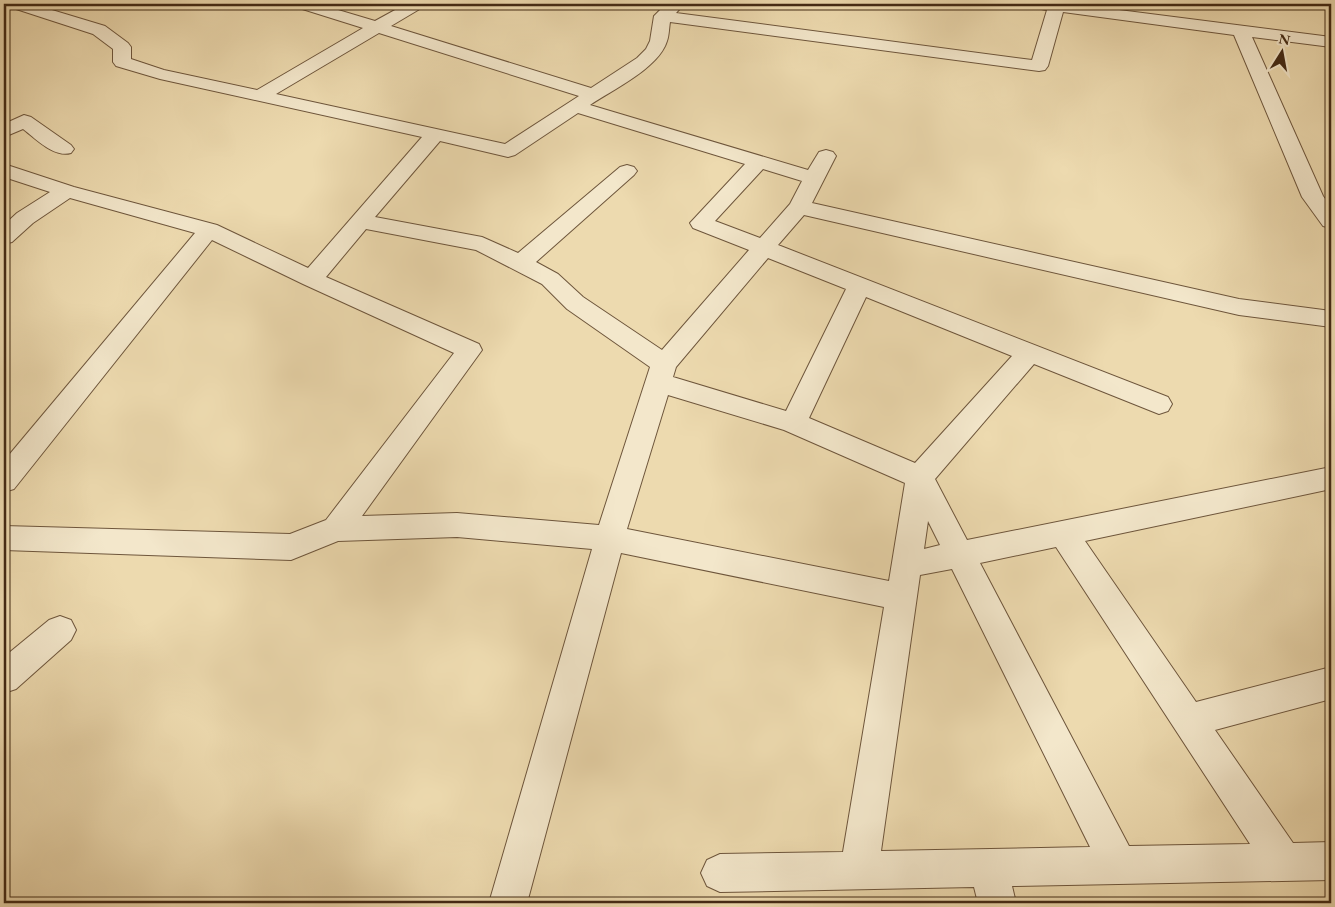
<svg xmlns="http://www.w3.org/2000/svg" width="1335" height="907" font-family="'EB Garamond',serif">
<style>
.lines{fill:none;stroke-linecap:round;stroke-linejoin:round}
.minor-casing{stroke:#6e563c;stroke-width:2}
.minor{fill:#f3e7cb;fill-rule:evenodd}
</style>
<rect width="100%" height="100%" fill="#eddaaf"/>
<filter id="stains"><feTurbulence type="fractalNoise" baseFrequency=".004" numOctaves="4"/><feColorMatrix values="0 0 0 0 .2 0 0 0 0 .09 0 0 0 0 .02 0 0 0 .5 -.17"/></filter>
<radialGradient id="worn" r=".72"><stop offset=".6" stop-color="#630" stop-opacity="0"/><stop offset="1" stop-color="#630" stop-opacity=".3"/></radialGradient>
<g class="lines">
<defs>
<g id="minor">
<path d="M8,4H32L105,26L128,43L131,47V59L164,70L257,90L363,28L296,7L294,4H318L375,21L406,4H425L423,7L391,26L591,88L637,58L646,49L650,41L654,16L666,4H684L676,13L1032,60L1047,10L1030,7L1028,4H1072L1331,37V47L1252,37L1323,196L1331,207V228L1323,226L1302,197L1234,35L1063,12L1048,66L1045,70L1039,71L670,22C669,28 669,36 667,41C659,68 612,90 590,105L808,170L819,152L826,150L833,152L836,156L812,203L1239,299L1331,311V327L1239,315L804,215L778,245L1168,397L1172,404L1168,411L1159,414L1034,364L935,479L967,540L1331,467V489L1085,541L1196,702L1331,667V699L1215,730L1293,843L1331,842V880L1012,886L1016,903H978L974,887L720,892L707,886L701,873L707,860L720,854L843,852L884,607L621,553L527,903H489L592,549L457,537L338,541L291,560L4,550V526L290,534L326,520L454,353L303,284L212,240L14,489L4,492V461L195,233L70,198L33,223L12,242L4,244V225L17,213L50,192L4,177V164L74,187L217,225L308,268L422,137L160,79L116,66L113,62V49L93,34L10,7ZM379,33L579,96L505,144L276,94ZM578,113L745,164L690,223L693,228L749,250L662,350L583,297L558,274L536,262L634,175L637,171L634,167L627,165L620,167L518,253L482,237L375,217L440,141L508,157L515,155ZM763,169L802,181L790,204L760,238L715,221ZM366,229L476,250L542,284L567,309L650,367L599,525L457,513L362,516L482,350L479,344L326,277ZM768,258L846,289L786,411L673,377L676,367ZM866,297L1012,356L915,463L809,418ZM668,395L784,430L905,483L889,581L627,529ZM928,521L940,545L924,549ZM1056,547L1250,844L1129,846L980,563ZM952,569L1090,847L881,851L920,575Z"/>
<path d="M24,115L31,117L71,145L74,149L71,153C54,158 36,139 23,129L4,137V124Z"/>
<path d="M60,616L71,620L76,630L71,640L16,689L4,693V657L49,620Z"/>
</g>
</defs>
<!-- minor casing -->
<use href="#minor" class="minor-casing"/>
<!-- minor -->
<use href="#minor" class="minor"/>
</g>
<!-- margin -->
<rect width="1335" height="907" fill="none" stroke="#eddaaf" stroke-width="20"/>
<rect x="5" y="5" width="1325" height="897" fill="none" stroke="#432a15" stroke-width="2.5"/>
<rect x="10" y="10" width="1315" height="887" fill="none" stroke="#432a15"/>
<!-- north arrow -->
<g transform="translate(1282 52) rotate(11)" stroke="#f3e7cb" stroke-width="4" paint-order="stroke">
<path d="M0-4L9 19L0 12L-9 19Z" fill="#432a15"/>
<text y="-8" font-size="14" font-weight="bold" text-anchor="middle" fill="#432a15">N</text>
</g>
<rect width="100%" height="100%" filter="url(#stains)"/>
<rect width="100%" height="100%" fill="url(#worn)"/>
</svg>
